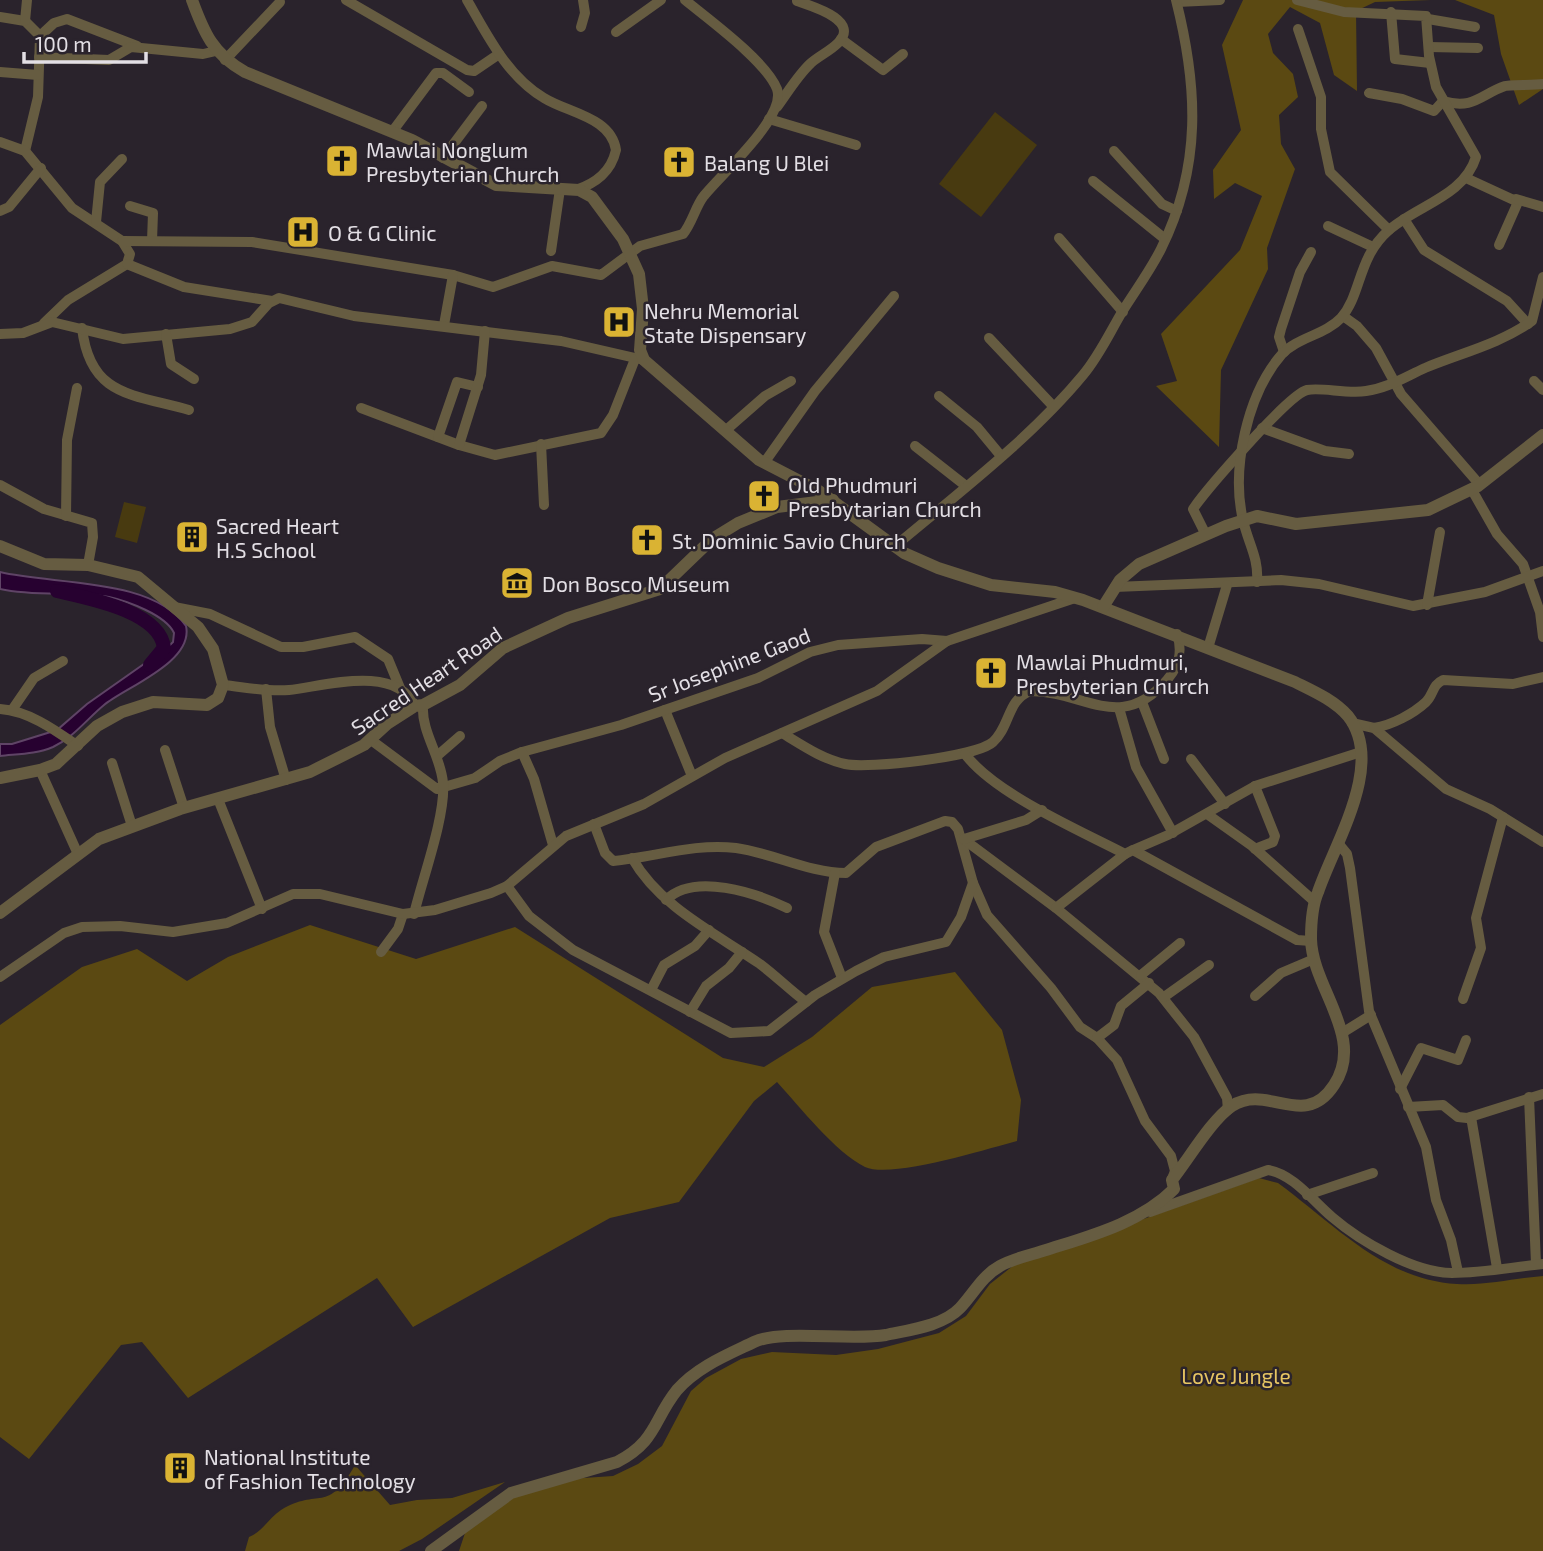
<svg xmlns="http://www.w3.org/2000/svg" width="1543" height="1551" font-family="'Exo 2',sans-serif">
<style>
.green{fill:#483a10}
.forest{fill:#5b4912}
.water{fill:#270130;stroke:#5f4466;stroke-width:2}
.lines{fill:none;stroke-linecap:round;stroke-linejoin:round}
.river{stroke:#270130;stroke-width:14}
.minor{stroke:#665c41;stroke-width:10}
.tertiary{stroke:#665c41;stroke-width:12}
.labels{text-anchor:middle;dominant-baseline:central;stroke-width:5;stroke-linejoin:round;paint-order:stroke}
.poi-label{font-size:21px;fill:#e3dfe5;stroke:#2a232c;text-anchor:start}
.street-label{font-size:21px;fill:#e3dfe5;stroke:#2a232c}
.park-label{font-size:21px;fill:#e7c562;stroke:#2a232c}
</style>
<rect width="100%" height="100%" fill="#2a232c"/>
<!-- green -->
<g class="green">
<path d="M995,112L1037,145L981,217L939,184Z"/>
<path d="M124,502L146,507L137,543L115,537Z"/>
</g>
<!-- forest -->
<g class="forest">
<path d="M1243,0H1431L1375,2L1356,11L1357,91L1334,75L1320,23L1290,7L1268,34L1273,53L1293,74L1298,97L1279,115L1281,144L1295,169L1267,248L1268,269L1221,370L1219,447L1156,386L1177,381L1161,334L1240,250L1262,196L1235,183L1214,199L1213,170L1241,130L1222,45Z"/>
<path d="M1455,0H1543V89L1519,105L1501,54L1494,15Z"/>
<path d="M310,925L416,959L515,927L723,1058L764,1067L812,1037L872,987L955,972L1002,1030L1021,1100L1017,1141C986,1149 892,1179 865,1167C835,1152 800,1107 777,1082L754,1101L679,1202L610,1218L413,1327L377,1278L188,1398L142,1342L121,1345L29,1459L0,1437V1025L82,967L137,949L187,981L228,957Z"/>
<path d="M1259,1178L1278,1183C1334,1224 1384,1280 1457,1284C1485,1286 1516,1278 1543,1276V1551H459L465,1533L505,1500L569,1479L613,1476L638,1464L662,1446L691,1391L706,1378L741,1359L772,1352L836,1355L878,1349L939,1333L966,1316L990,1284L1014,1265Z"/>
<path d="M355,1465L390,1505L417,1500L452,1498L505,1482L422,1539L399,1551H245L249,1537C262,1532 268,1519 281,1510C319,1487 327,1515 355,1465Z"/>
</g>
<!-- water -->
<path class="water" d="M0,572C52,585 152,577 186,626C194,662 126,687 104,705C87,719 74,737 53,747C37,754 18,754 0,756V744H12L57,730L87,704L168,647L173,642L174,633C166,615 127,601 109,597C72,591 36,597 0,589Z"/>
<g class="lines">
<!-- river -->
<path class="river" d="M57,591C87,598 160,611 164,648L150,665"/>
<!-- minor -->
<g class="minor">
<path d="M346,0L467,70L474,71L499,54"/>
<path d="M467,0C488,36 507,76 544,98C568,113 611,117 616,150C611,172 596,183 576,190"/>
<path d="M1177,2L1220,0"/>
<path d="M1391,12L1395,59L1430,63"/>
<path d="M0,17L25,21L40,36L38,97L25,151"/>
<path d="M1428,19L1475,27"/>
<path d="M25,21L27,0"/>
<path d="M581,27L585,13L583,0"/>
<path d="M1298,29L1321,97V129L1330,172L1389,230"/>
<path d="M616,32L661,0"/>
<path d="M40,36L54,23L67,19L137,46"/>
<path d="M841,39L883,70L903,54"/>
<path d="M1429,47L1478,48"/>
<path d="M39,57L109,60L131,47L203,54L216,51"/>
<path d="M225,60L280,2"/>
<path d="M0,72L38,75"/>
<path d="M1369,93L1402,99L1434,111L1443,101C1474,110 1481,94 1505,86C1508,85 1535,85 1543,84"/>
<path d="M777,107C788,92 798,75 811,63C819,56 830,51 838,43C861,20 811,6 797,1"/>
<path d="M769,119L856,145"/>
<path d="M392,132L436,73H443L469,92"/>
<path d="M0,142L25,151L72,208L122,241L130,254L127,264L68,300L44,323"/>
<path d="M1114,151L1162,204L1177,211"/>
<path d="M443,158L482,106"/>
<path d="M1466,178L1518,202L1499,245"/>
<path d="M1093,181L1165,239"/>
<path d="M1516,199L1543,207"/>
<path d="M130,206L153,213L152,241"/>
<path d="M0,211L9,207L41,168"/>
<path d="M1404,219L1424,250L1507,301L1528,324"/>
<path d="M96,222L100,182L122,159"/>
<path d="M1328,226L1373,247"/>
<path d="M1059,238L1123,312"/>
<path d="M122,241L252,242L453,275L493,287L552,266L601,275L640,246L683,234C692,223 695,208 703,197C720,175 787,117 777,89C766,61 708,19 685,0"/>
<path d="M551,251L560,189"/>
<path d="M127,264L184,287L272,301"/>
<path d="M1343,316L1357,326L1376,348L1401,394L1480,485"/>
<path d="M444,325L453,275"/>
<path d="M82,328C90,397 133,394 189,410"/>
<path d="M0,334L23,333L52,322L123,339L230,329L252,322L269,303L279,298L354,316L561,341L644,360"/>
<path d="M166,334L171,364L194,379"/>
<path d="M989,338L1053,406"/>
<path d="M1284,352L1279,337L1281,329L1300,272L1311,252"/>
<path d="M1534,381L1543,390"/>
<path d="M939,396L977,427L1001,456"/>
<path d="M361,408L459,445L495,455L601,433L613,415L635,359"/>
<path d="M1262,428L1325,451L1349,454"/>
<path d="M725,431L765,396L791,381"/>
<path d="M438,437L457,382L478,387"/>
<path d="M541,444L544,505"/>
<path d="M459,445L481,375L485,331"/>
<path d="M915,446L966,486"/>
<path d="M764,463L815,391L894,296"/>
<path d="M0,485L44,509L92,523L93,537L88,565"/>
<path d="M1472,490L1497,534L1523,564L1540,612L1543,637"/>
<path d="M66,516L67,440L77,388"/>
<path d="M1206,535L1193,509C1207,489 1289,394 1307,390C1321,387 1347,394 1366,391C1388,388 1405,377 1425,368C1461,353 1500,344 1532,321L1543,277"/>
<path d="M894,547C957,494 1031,438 1083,375C1099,356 1109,334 1122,312C1135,291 1150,271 1161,249C1202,166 1198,87 1176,0"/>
<path d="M1257,582C1259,558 1248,543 1243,520C1231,469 1247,394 1282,354C1298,337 1325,335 1341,318C1362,294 1357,258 1389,230C1418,205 1464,196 1476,157L1436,87L1429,56L1426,16L1344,12L1297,0"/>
<path d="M1115,587L1281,580L1319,584L1413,606L1485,592L1543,571"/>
<path d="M1427,605L1440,532"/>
<path d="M174,607L210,614L281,647H303L355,637L388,659L400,688"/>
<path d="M1208,648L1227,585"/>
<path d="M223,685C244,687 267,692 289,690C325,686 395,664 415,706"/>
<path d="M266,689L270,727L286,780"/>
<path d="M1142,702L1164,759"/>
<path d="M1119,708L1136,767L1173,833"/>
<path d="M0,709C29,711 55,730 78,746"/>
<path d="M12,710L34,678L63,661"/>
<path d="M665,710L692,776"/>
<path d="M1352,723L1374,728L1446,789L1490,809L1543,842"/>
<path d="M1374,728C1392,725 1413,714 1426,702C1434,694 1432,685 1443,680L1513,684L1543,677"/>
<path d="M782,733C802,745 822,759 845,764C868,769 977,757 993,742C1010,727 1007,700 1030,691C1085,691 1120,734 1167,680C1179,666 1183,652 1177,634"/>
<path d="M371,740L437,789L475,778L500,761L522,752L621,725L758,678L810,652L838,645L922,639L947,641L1075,598"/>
<path d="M165,750L184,808"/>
<path d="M522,752L534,779L553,845"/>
<path d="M965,754C995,794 1079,830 1125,854L1133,850L1297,940L1311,941"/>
<path d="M437,756L460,736"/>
<path d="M1191,759L1225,804"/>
<path d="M112,763L132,826"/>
<path d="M40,770L77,852"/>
<path d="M218,799L262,909"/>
<path d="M1207,814L1252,846L1315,902"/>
<path d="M594,824L605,853L613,861C655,857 694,843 736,848C773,853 809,873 846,873L876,847L945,821L952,822L958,829L973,883L987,915L1051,988L1080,1027L1097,1038L1117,1060L1145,1121L1171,1156L1175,1171L1172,1179"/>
<path d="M962,838L1056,908L1159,993L1194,1037L1227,1098L1228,1110"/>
<path d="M964,839L1026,820L1042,810"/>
<path d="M1338,843L1347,854L1350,868L1369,1011L1426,1147L1436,1200L1451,1240L1458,1272"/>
<path d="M1255,849L1273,842L1275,836L1255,786"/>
<path d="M1133,850L1168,835L1255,786L1361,752"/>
<path d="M632,858C660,907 715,933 760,964C776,976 790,990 806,1002"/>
<path d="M835,873L824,932L842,978"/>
<path d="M507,886L529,916L573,950L731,1033L769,1031L815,995L856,971L884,957L946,942L961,917L973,883"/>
<path d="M666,900C694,872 756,893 787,908"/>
<path d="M1056,908L1125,854"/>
<path d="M414,914C422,880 446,815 443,783C441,756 421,732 423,705"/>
<path d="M381,952L398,929L403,914"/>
<path d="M1141,975L1180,943"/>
<path d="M0,977L64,933L82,927L120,926L173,932L227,923L293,894H320L403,914L435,910L491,893L507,886L566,836L644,804L725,758L877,691L947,641"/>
<path d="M651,990L664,965L695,946L709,930"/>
<path d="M1255,996L1281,973L1314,959"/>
<path d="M1164,997L1209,965"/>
<path d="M1463,999L1481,948L1476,918L1503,817"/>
<path d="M690,1012L706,986L729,968L742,952"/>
<path d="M1342,1033L1371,1015"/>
<path d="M1097,1038L1114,1025L1121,1006L1149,983"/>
<path d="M1400,1089L1421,1048L1458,1060L1466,1040"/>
<path d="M1529,1097L1536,1264"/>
<path d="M1408,1107L1443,1105L1458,1117L1467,1118L1543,1094"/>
<path d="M1471,1117L1497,1268"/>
<path d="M1307,1195L1373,1173"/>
<path d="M1150,1212L1268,1170C1293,1174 1313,1201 1332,1217C1360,1241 1414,1273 1452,1273C1482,1273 1513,1267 1543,1264"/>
</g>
<!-- tertiary -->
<g class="tertiary">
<path d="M192,0C204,33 213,54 245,72L412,140L496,185L579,190L592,197L623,239L639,274L643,309L640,350L644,360L759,460L819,491L904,553L938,568L991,585L1055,592L1083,600L1295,682C1313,691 1334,700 1348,716C1386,764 1334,844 1318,892C1312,906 1311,924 1311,939C1312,988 1366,1037 1334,1085C1304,1131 1268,1083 1232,1106C1212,1119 1188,1160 1172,1180L1174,1189C1140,1223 1090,1236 1046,1250C1031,1255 1014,1258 1000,1266C982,1276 974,1293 960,1308C943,1326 909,1330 886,1335C849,1341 782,1329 754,1342C727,1355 697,1367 677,1390C653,1420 657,1441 617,1462L511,1493L431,1551"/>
<path d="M0,546L44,564L88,565L138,577L198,627L213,649L223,685L218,698L207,705L153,702L122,712L97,726L56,764L40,770L0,778"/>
<path d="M1103,607L1120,580L1139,564L1226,526L1257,516L1296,524L1428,510L1478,486L1543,435"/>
<path d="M0,913L99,839L180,809L310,772L364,745L387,724L415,706L423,705L460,685L503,648L568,618L660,589L712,539L738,523L777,507L833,500"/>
</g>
</g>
<!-- icons -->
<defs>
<symbol id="church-square" viewBox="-11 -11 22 22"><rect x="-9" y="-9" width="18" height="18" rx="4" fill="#dab333" stroke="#2a232c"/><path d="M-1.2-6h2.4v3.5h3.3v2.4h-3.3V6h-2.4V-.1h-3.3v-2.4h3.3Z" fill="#111"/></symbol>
<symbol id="hospital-square" viewBox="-11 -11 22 22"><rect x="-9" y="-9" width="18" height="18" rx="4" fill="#dab333" stroke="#2a232c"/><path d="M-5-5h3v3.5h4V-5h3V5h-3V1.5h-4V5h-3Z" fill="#111"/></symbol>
<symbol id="building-square" viewBox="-11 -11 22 22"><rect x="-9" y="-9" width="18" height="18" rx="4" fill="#dab333" stroke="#2a232c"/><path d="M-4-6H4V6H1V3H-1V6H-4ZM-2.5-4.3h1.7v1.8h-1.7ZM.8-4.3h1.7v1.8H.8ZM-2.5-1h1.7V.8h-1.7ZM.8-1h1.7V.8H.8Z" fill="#111"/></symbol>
<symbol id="museum-square" viewBox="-11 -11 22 22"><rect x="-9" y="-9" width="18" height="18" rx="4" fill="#dab333" stroke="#2a232c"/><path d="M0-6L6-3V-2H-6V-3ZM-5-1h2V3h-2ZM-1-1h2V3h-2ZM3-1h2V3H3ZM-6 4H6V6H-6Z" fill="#111"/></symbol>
</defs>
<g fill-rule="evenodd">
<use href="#church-square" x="323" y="142" width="38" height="38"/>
<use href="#church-square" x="660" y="143" width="38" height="38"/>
<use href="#hospital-square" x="284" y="213" width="38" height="38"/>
<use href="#hospital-square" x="600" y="303" width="38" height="38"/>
<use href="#church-square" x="745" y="477" width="38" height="38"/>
<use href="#building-square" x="173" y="518" width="38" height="38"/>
<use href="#church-square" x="628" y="521" width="38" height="38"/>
<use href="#museum-square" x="498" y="564" width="38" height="38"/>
<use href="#church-square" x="972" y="654" width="38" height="38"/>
<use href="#building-square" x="161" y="1449" width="38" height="38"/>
</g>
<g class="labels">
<!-- poi labels -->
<g class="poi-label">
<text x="366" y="149">Mawlai Nonglum<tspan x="366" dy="24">Presbyterian Church</tspan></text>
<text x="704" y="162">Balang U Blei</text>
<text x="328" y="232">O &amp; G Clinic</text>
<text x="644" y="310">Nehru Memorial<tspan x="644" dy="24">State Dispensary</tspan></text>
<text x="788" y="484">Old Phudmuri<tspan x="788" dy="24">Presbytarian Church</tspan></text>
<text x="216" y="525">Sacred Heart<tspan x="216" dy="24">H.S School</tspan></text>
<text x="672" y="540">St. Dominic Savio Church</text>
<text x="542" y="583">Don Bosco Museum</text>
<text x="1016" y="661">Mawlai Phudmuri,<tspan x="1016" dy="24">Presbyterian Church</tspan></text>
<text x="204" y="1456">National Institute<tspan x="204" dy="24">of Fashion Technology</tspan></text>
</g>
<!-- street labels -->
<g class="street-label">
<text transform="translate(729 664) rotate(-21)">Sr Josephine Gaod</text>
<text transform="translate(426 680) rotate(-34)">Sacred Heart Road</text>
</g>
<!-- park labels -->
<g class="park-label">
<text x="1236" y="1375">Love Jungle</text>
</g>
</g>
<!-- scale -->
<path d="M24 52v10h122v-10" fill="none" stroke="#e3dfe5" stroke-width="3.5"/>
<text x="35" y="52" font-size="21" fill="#e3dfe5" stroke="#2a232c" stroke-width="5" paint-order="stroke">100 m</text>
</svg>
